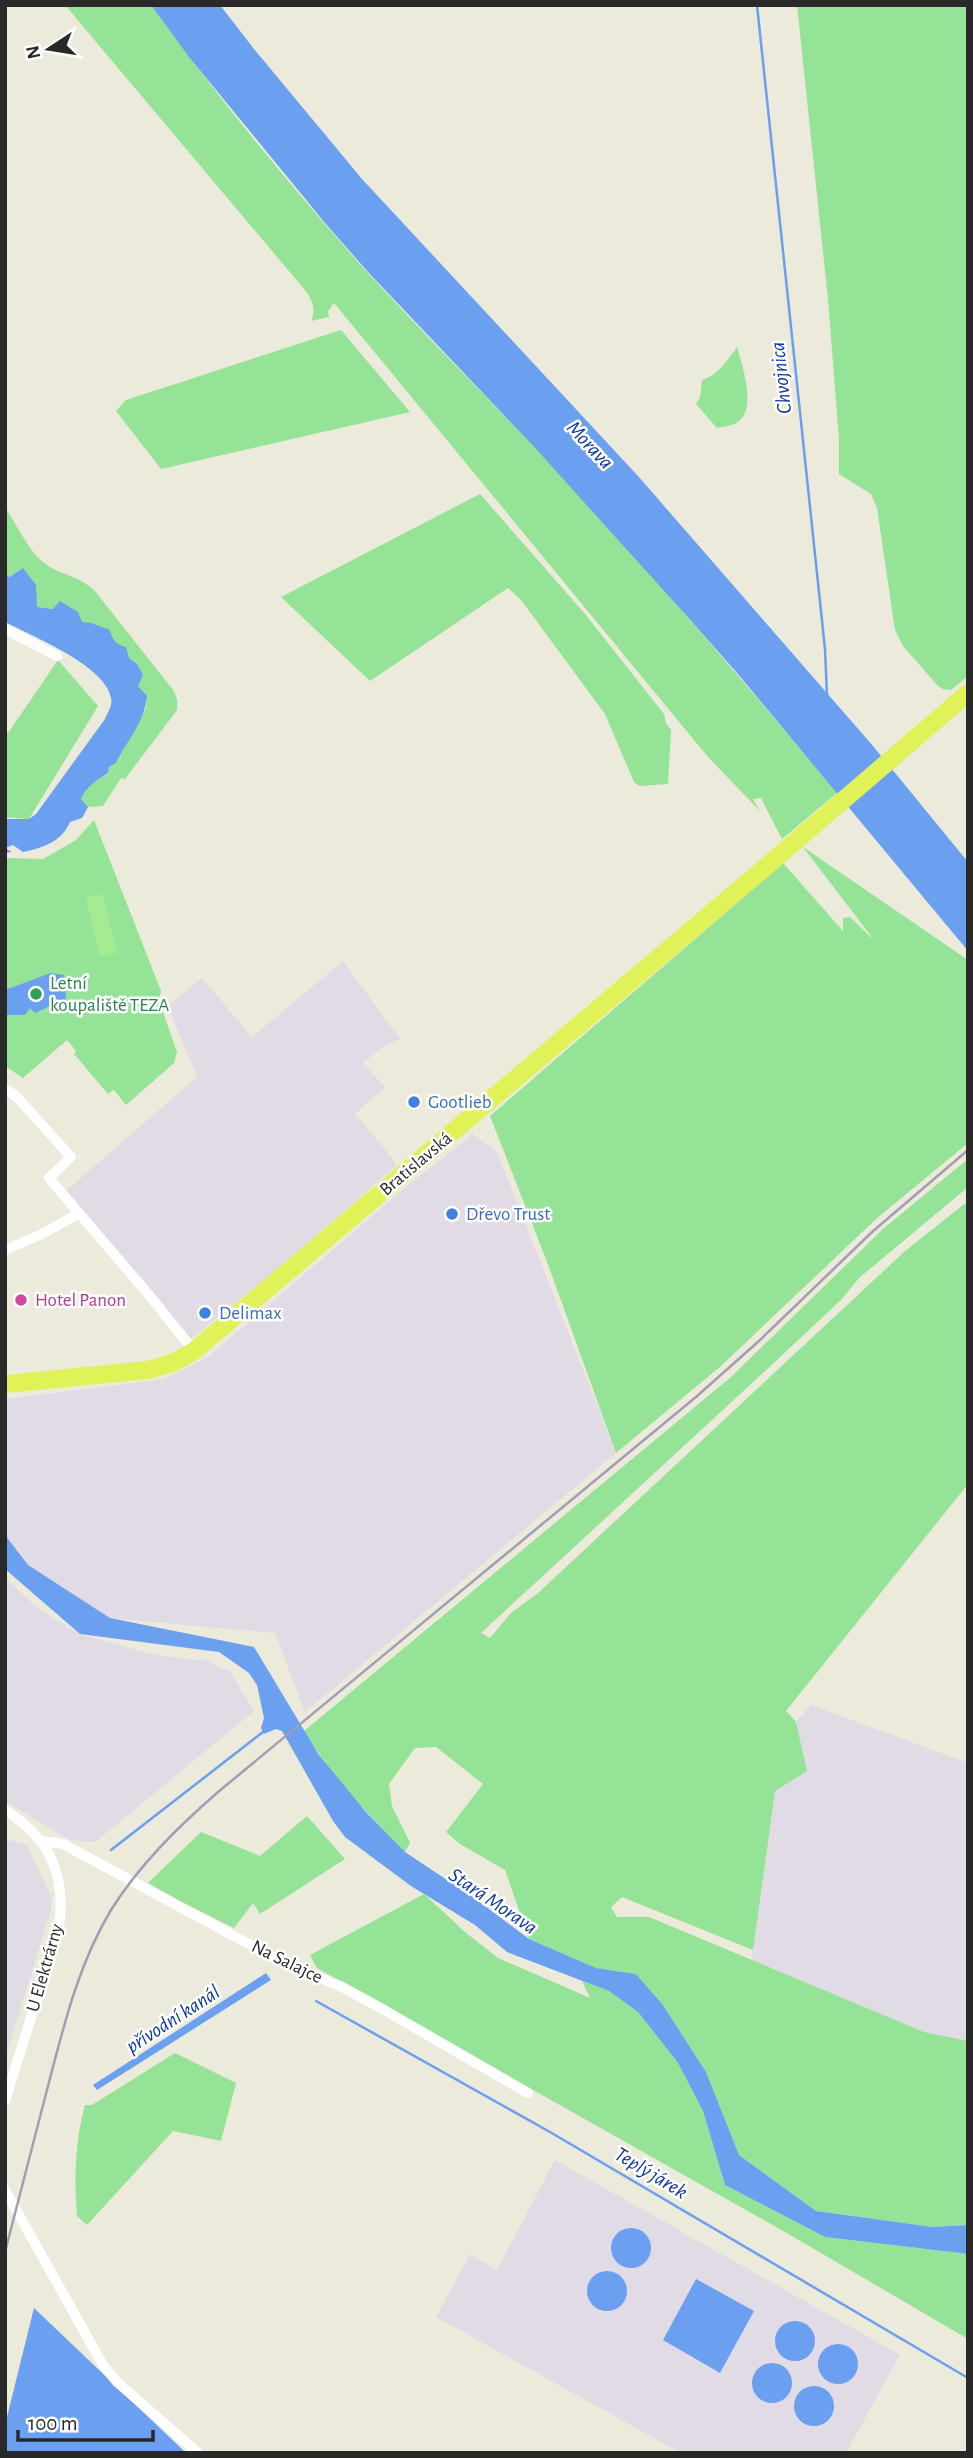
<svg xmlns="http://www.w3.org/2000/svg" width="973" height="2458" font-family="'Alegreya Sans',sans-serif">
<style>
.industrial{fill:#e0dbe4}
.green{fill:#95e396}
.pitch{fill:#a5eb91}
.water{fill:#6b9ff0}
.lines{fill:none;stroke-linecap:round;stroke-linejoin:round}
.stream{stroke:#6b9ff0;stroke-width:2.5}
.street{stroke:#fff;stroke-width:10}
.primary{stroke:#e1f258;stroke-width:18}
.rail{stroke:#a29db4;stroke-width:2.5}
.leisure-dot{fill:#2e9e5b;stroke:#fff;stroke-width:2.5}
.shop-dot{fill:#3f7fe0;stroke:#fff;stroke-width:2.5}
.hotel-dot{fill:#d1479c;stroke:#fff;stroke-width:2.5}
.labels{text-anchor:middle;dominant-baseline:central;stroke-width:5;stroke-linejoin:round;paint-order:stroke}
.leisure-label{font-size:19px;fill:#27864d;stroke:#fff;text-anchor:start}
.shop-label{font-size:19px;fill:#366cbe;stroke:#fff;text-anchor:start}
.street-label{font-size:19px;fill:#292929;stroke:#fff}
.hotel-label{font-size:19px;fill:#b23c85;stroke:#fff;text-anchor:start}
.water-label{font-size:21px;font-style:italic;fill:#0b389b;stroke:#fff}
</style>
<rect width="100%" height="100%" fill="#eceada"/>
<!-- industrial -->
<g class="industrial">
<path d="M343,961L400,1039L382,1047L363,1063L385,1087L355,1114L394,1160L396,1166L271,1274L191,1339L66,1191L197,1077L168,1006L202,978L252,1037Z"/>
<path d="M473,1134L497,1152L616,1453L305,1712L275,1633L110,1618L28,1565L5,1535V1399L164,1379L207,1358L406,1187Z"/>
<path d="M5,1577L36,1607L79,1634L155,1655L207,1661L230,1672L254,1711L95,1842L70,1840L5,1801Z"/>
<path d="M811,1705L968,1763V2041L924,2032L751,1961L775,1791L807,1771L796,1722Z"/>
<path d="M5,1839L27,1845L52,1898L51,1910L5,2058Z"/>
<path d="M555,2160L900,2355L846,2453H681L436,2317L470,2254L497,2270Z"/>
</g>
<!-- green -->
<g class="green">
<path d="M65,5H151C218,98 291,187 367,272C422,332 479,389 535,448C640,559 739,676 837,793L782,839L761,798L753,799L760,811L708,757L334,303L328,311L329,317L311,321C318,305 309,295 299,283Z"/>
<path d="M797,5H968V676L951,690L943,689L938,686L903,646L895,630L877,508L871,494L839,474V440L828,299Z"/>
<path d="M341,330L410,412L161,469L116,411L126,400Z"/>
<path d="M737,347C742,365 757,408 739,421C733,426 724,426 717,428L696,404L700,397L702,380C717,376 728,360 737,347Z"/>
<path d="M480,494L585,614L664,714L666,723L671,730L668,784L639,786L634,782L605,714L521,600L508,588L370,681L281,597Z"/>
<path d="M5,507C17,525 29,553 47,565C64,576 79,576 95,591L173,690L177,699V710L125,779L121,778L103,806L88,807L81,799C85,788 97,779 108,774L109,767L116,763L146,708L147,697L138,686L137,664L129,658L112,638L53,609L37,607L23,568L8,577L5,573Z"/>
<path d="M58,660L98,706L29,819L5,817V732L8,733Z"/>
<path d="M94,820L161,991L159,1001L177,1052L174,1063L126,1105L114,1090L108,1094L75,1055L73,1057L76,1051L67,1040L23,1078L5,1066V858L43,859L76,840Z"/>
<path d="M803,847L968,960V1143L876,1219L721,1366L616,1453L546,1259L490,1116L783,863L843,931V918L850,917L874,940Z"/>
<path d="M968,1159V1187L859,1278L841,1300L764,1372L481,1633L490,1638L512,1612L537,1594L904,1252L968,1201V1484L786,1711L796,1722L807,1771L775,1791L753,1950L622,1897L611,1907L617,1917H649L924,2032L968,2041V2225L933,2227L816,2211L739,2155L706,2072L663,2005L636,1974L596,1968L529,1939L505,1870L460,1844L446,1832L483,1784L436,1747L415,1748L389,1784L392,1806L410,1843L405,1852C368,1814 331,1776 304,1731L731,1377L884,1228Z"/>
<path d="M307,1816L345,1859L260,1914L253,1903L234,1928L178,1900L148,1883L201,1832L260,1856Z"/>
<path d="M424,1894L465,1932L498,1958L590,1998L582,1981L609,1991L638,2012L678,2063L703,2111L725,2185L825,2237L968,2254V2339L785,2232L317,1968L310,1955Z"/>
<path d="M175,2053L236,2083L221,2141L173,2131L87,2225L77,2216C74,2178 75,2141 85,2105H92Z"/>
</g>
<!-- pitch -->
<path class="pitch" d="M102,894L117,953L100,957L86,898Z"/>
<!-- water -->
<g class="water">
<path d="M151,5H220L254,49L362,179L638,476L873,746L968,862V951L737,673L685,614L536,449L368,272L325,223L189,57Z"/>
<path d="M23,568L36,585L37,607L53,609L60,601L78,612L82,622L91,623L110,630C112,640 117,645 126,647L129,658L137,664L143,675L138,686L147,696C145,721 127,741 116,763L109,767L108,773C98,779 85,788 81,799L88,807L82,818L70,822C62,842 42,848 23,852L13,845L5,848L12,852L5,853V819H29L36,814L105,719C108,712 113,705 111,698C106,666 32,636 5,622V573L9,577Z"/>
<path d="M51,973L64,975L66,999L35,1013L30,1008L25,1015H5V990Z"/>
<path d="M5,1535L28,1565L110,1618L254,1647L319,1755L366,1812L405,1852L477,1900L529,1939L596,1968L636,1974L663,2005L706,2072L739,2155L816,2211L933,2227L968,2225V2254L825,2237L725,2185L703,2111L678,2063L638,2012L609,1991L507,1952L475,1925L411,1886L345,1837L333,1821L282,1731L276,1729L264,1734L261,1728L264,1718L257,1685L249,1673L219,1652L80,1634L5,1569Z"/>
<path d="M266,1973L271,1980L97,2090L93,2085Z"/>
<circle cx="631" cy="2248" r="20"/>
<circle cx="607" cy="2291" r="20"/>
<path d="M696,2279L754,2311L720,2373L663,2340Z"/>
<path d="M34,2308L186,2453H5V2425Z"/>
<circle cx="795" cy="2341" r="20"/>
<circle cx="838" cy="2364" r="20"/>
<circle cx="772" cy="2383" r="20"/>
<circle cx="814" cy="2406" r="20"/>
</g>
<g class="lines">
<!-- stream -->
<g class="stream">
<path d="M757,5L825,649L827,695"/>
<path d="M111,1850L263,1732"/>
<path d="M316,2001L550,2132L968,2378"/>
</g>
<!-- street -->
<g class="street">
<path d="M5,629L57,656"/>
<path d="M5,1089L16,1096L71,1157L49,1178L149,1295L194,1351"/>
<path d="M5,1250L42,1234L78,1214"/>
<path d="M5,1810C51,1839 66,1875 59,1928L5,2101"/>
<path d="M42,1841L63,1844L286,1964L342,1987L379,2007L528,2093"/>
<path d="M5,2190L103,2365L117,2382L198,2453"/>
</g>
<!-- primary -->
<path class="primary" d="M5,1384L148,1370L175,1362L194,1351L769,864L968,693"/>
<!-- rail -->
<path class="rail" d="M5,2252C20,2196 34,2141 48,2086C64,2025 78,1965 111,1910C140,1864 178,1827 218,1792L696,1397L759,1341L872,1232L968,1150"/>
</g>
<!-- markers -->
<circle class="leisure-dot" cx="36" cy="994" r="7"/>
<g class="shop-dot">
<circle cx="414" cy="1102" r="7"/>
<circle cx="452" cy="1214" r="7"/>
<circle cx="205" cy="1313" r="7"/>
</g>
<circle class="hotel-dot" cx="21" cy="1300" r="7"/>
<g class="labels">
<!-- leisure labels -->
<g class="leisure-label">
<text x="50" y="983">Letní<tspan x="50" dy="22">koupaliště TEZA</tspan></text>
</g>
<!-- shop labels -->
<g class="shop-label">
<text x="428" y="1102">Gootlieb</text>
<text x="466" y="1214">Dřevo Trust</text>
<text x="219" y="1313">Delimax</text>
</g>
<!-- street labels -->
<g class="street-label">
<text transform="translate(416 1164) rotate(-40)">Bratislavská</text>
<text transform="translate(287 1962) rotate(26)">Na Salajce</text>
<text transform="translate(45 1968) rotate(-74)">U Elektrárny</text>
</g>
<!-- hotel labels -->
<g class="hotel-label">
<text x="35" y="1300">Hotel Panon</text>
</g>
<!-- water labels -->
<g class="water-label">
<text transform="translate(781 378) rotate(-96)">Chvojnica</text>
<text transform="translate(590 445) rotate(47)">Morava</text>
<text transform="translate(493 1901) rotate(34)">Stará Morava</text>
<text transform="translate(173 2019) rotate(-33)">přívodní kanál</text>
<text transform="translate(651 2173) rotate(31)">Teplý járek</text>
</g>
</g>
<!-- border -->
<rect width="973" height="2458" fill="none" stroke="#292929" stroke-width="14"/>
<!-- north arrow -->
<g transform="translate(49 49) rotate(258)" stroke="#ffffff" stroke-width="5" paint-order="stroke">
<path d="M0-5L12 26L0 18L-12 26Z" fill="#292929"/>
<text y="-10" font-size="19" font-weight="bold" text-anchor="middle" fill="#292929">N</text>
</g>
<!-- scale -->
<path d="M18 2430v10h135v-10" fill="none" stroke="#292929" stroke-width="3.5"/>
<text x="28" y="2430" font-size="21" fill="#292929" stroke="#ffffff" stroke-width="5" paint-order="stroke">100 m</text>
</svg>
